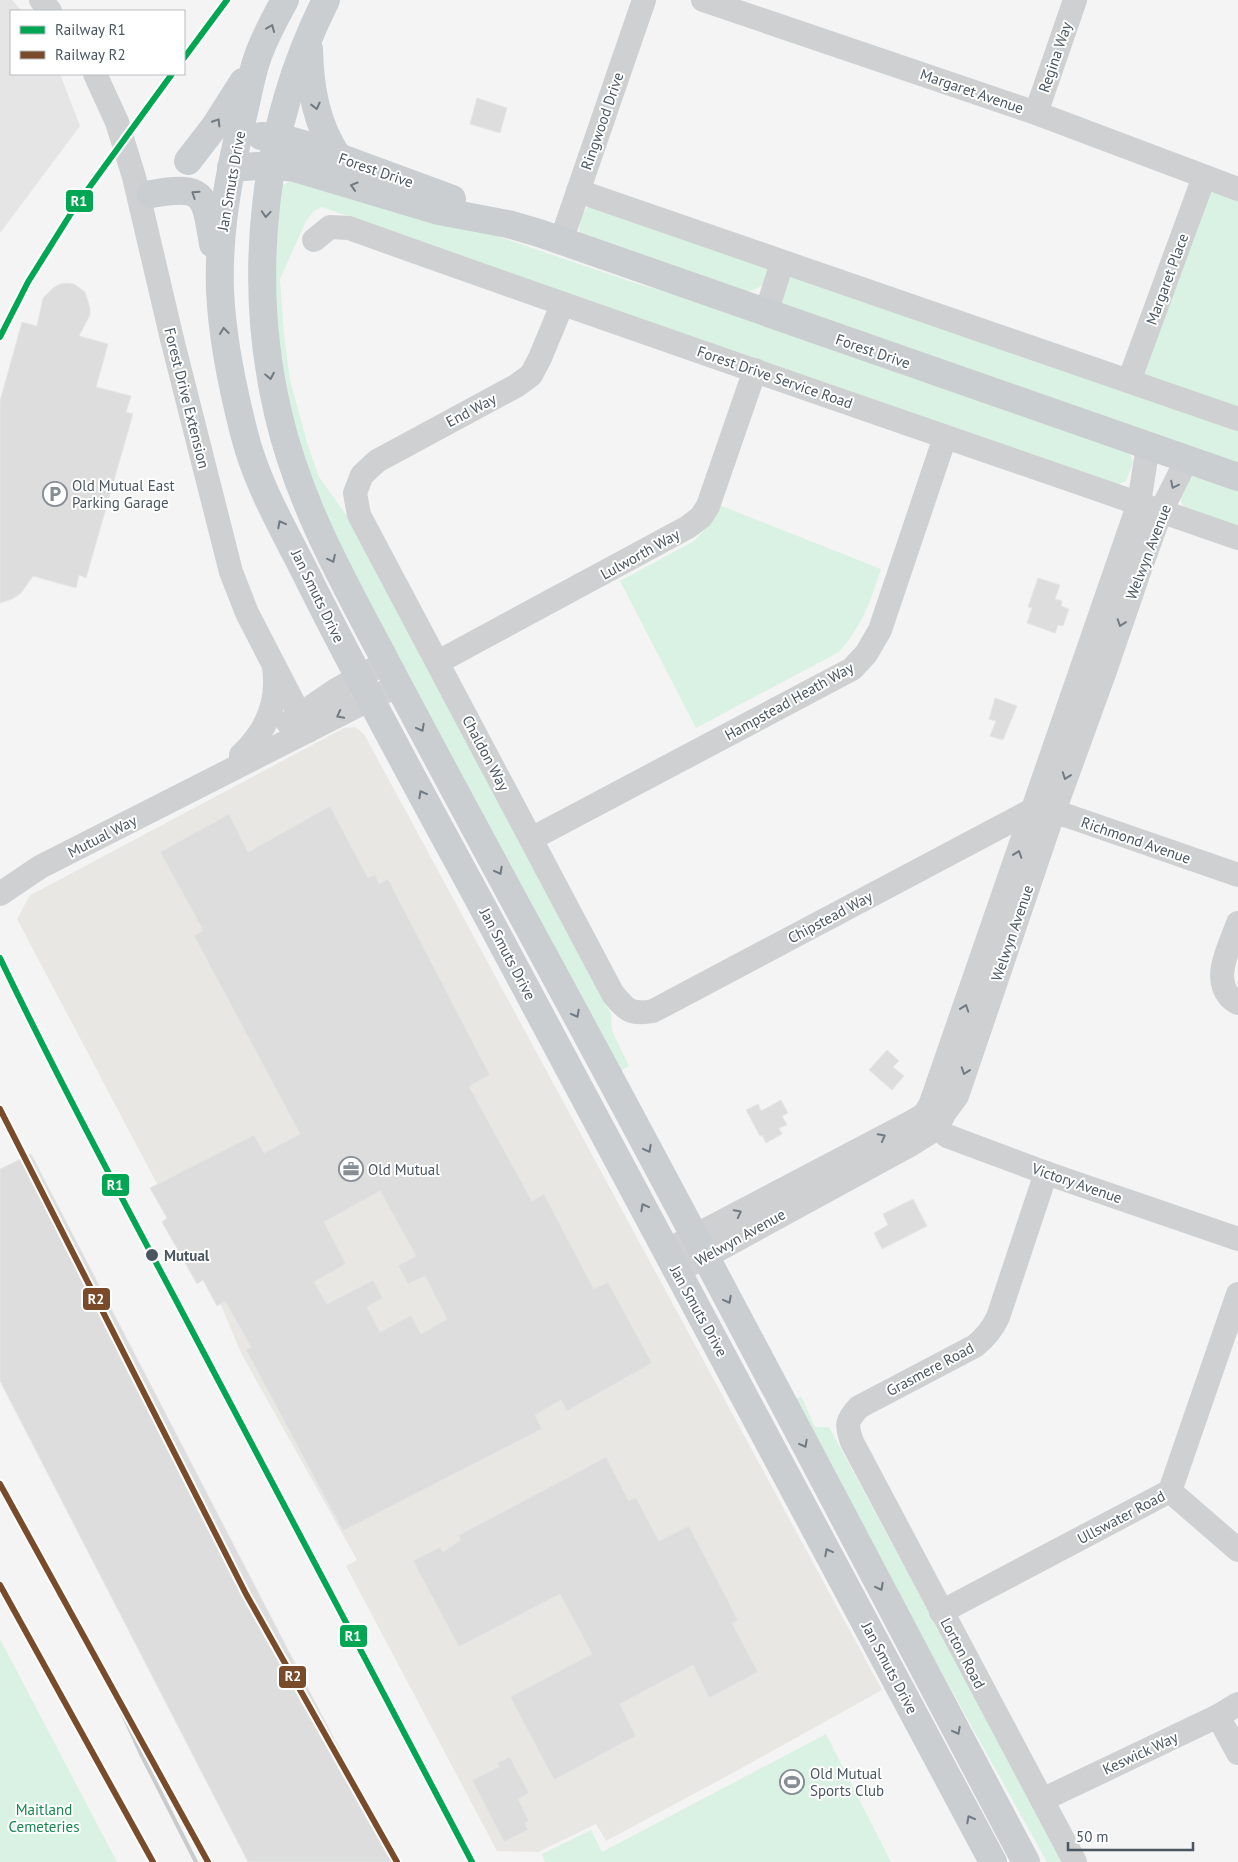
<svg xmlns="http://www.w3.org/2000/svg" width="1238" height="1862" font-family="'PT Sans',sans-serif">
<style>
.commercial{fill:#e8e7e3}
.education{fill:#e6e5e6}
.green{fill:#d9f2e3}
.building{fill:#ddddde;stroke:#e5e6e7;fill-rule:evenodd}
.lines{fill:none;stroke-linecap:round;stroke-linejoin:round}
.minor{stroke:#ced0d2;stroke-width:24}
.major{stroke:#caced1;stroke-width:28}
.rail{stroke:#c9cacc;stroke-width:4}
.rail-1-casing{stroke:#fff;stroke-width:10}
.rail-2-casing{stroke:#fff;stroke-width:10}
.rail-1{stroke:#00a651;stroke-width:6}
.rail-2{stroke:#7a4b2a;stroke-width:6}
.oneway{stroke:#707a83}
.oneway2{stroke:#727b83}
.stop-dot{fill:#4a5661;stroke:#fff;stroke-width:2}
.labels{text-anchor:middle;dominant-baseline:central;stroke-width:4;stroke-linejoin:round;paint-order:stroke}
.street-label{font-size:15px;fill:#4a5661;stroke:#fff}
.poi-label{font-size:15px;fill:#4a5661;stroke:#fff;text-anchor:start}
.stop-label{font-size:15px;font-weight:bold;fill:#4a5661;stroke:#fff;text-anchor:start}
.park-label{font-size:15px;fill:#17864f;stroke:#fff}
.line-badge{stroke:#fff;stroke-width:2}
.badge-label{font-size:14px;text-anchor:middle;font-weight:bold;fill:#fff}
</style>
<rect width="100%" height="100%" fill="#f4f4f4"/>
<!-- commercial -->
<path class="commercial" d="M355,727L364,734L882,1690L729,1775L606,1841L596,1824L538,1852L497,1851L346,1566L357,1560L241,1353L220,1303L17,919L30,895L42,889L344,728Z"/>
<!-- education -->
<path class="education" d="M0,0H12L22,11H11V74H60L80,126L0,233Z"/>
<!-- green -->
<g class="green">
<path d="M296,178L494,235L641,285L740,311L1130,453L1133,463L1126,481L1117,485L1107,486L322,207L314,211L306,221L280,279L284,335L290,380L308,446L319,477L349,519L522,839L611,1014L612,1031L629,1066L618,1072L395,668L291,446L266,302L281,186Z"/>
<path d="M1203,189L1238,191V411L1147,379L1142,370Z"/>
<path d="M591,205L767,265C771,285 758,290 742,292L580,235C578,222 581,212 591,205Z"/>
<path d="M790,275L1238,426V466L783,307L779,299Z"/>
<path d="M1198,473L1238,487V528L1184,509L1178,492L1188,476Z"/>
<path d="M719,505L881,569C870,602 863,625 839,652L696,728L620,581L694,541L709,525Z"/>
<path d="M801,1396L815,1427H829L1064,1862H1047L791,1401Z"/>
<path d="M0,1639L117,1862H0Z"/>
<path d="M826,1734L891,1862H545L542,1854L591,1830L602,1852Z"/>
</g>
<!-- building -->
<g class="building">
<path d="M477,98L507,108L500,133L470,124Z"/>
<path d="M67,283L74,284L85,292L90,308V315L79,336L108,344L96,387L131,396L126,412L133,414L86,578L79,575L76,588L33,576L21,593L12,599L0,603V401L22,322L37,326L43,298L53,288L60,284Z"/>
<path d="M1038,578L1060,585L1055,599L1062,601L1061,606L1069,609L1063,626L1058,625L1055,633L1027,623L1032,608L1028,607Z"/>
<path d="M995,698L1017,706L1003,740L990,736L996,721L989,719Z"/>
<path d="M330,806L368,878L375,874L379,884L388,879L490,1075L469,1086L532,1201L544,1194L594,1289L608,1282L652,1363L567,1411L561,1400L535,1415L542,1429L343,1531L246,1350L251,1347L225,1301L217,1306L203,1280L197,1284L162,1222L167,1218L150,1188L254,1135L264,1153L300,1134L194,936L203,930L160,852L229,814L248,852ZM380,1191L416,1256L398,1266L408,1284L425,1276L447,1319L421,1334L411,1315L380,1332L367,1307L383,1298L373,1280L327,1304L314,1282L346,1264L324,1222Z"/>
<path d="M887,1050L899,1061L893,1067L904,1076L892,1090L869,1070Z"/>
<path d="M781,1100L788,1113L782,1116L787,1125L779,1128L782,1134L766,1143L762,1135L760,1136L746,1110L758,1104L761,1111Z"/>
<path d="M31,1154L398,1862H248L0,1381V1169Z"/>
<path d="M913,1199L927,1226L882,1249L874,1233L888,1225L883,1214Z"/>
<path d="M606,1457L629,1501L636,1497L659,1541L689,1526L738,1620L732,1623L758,1672L709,1698L693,1665L620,1704L636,1736L554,1780L510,1697L592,1654L560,1594L459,1647L413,1561L440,1547L443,1552L460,1540L459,1535Z"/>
<path d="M510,1757L529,1793L518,1799L529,1821L525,1823L528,1830L504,1842L472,1780L499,1767L497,1763Z"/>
</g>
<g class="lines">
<!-- minor -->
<g class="minor">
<path d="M41,0L50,11"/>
<path d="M703,0L1036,113L1238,189"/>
<path d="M95,74L117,122L134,177L172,339L231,572L247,613L308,731"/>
<path d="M1036,113L1075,0"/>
<path d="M578,191L1238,419"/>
<path d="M314,240L330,227L349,228C644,334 942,435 1238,538"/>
<path d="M561,241L644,0"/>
<path d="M562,305L540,358L531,375L516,386L377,461L362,475L355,493L359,515L613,994C627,1011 631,1015 653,1011L1034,809L1068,816L1238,875"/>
<path d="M766,313L782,263"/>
<path d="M1129,381L1204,177"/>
<path d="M438,662L688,527L701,517L708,506L755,370"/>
<path d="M288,723L336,690L386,662"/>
<path d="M241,755C266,732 279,702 274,667"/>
<path d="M531,839L852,669L866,654L880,630L945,437"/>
<path d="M0,894L40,867L398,685"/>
<path d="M1238,923C1231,944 1212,976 1229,996C1231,999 1235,1001 1238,1003"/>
<path d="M928,1117L937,1128L947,1136L1046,1173L1238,1239"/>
<path d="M1046,1173L998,1317C992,1330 985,1338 975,1346L859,1407C846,1421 846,1425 852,1442L1075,1862"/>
<path d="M666,1251L908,1124L925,1114L931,1103L1139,503L1148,446"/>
<path d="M677,1271L705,1257L910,1145L937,1128L945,1112L957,1096L1053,814L1105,671L1140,569L1161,511L1187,459"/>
<path d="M1170,1491L1238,1550"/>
<path d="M941,1612L1170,1491L1238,1294"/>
<path d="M1218,1716L1238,1753"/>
<path d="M1042,1800L1218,1716L1238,1704"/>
</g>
<!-- major -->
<g class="major">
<path d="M285,0C275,18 265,37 258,56C251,75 248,96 243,116C229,173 218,231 220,290C222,338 232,386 244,433C257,486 287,535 311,584C365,692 423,797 481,904C652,1223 823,1542 993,1862"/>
<path d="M326,0C263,125 246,277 278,413C298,501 342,579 384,658C434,753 485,847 536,941C702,1246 863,1555 1026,1862"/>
<path d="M309,49C310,88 316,124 338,157"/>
<path d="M261,136L278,137L303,144L452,199"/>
<path d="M188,161L215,126L243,82"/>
<path d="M231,168L271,165L295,168L439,211L508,224L539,233L1238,477"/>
<path d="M151,194C204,185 205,193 213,244"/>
</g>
<!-- rail -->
<path class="rail" d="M104,1673L141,1754L196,1862"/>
<defs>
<g id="rail-1">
<path d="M184,58L227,0"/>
<path d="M0,337L28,282L75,207L172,74"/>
<path d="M0,958C59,1081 124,1202 188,1323C282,1502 378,1682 472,1862"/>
</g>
<g id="rail-2">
<path d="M0,1109L246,1594L397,1862"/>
<path d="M0,1484L208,1862"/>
<path d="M0,1585L153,1862"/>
</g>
</defs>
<!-- rail-1 casing -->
<use href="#rail-1" class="rail-1-casing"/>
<!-- rail-2 casing -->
<use href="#rail-2" class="rail-2-casing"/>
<!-- rail-1 -->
<use href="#rail-1" class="rail-1"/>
<!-- rail-2 -->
<use href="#rail-2" class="rail-2"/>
</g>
<!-- one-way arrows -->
<defs><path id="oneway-chevron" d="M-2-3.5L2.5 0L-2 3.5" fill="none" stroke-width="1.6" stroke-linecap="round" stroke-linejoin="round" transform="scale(1.25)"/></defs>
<g class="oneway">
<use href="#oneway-chevron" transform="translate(271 28) rotate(-67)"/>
<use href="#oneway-chevron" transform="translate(316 106) rotate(76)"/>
<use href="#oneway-chevron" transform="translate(217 122) rotate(-58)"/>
<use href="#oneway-chevron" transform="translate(354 186) rotate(-163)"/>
<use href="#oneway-chevron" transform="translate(195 194) rotate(-146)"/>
<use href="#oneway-chevron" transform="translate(266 214) rotate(94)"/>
<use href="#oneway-chevron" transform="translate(224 331) rotate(-97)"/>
<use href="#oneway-chevron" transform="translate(270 376) rotate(79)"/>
<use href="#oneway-chevron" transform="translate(281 524) rotate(-118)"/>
<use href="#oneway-chevron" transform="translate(332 559) rotate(64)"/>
<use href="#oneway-chevron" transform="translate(421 728) rotate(62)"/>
<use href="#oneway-chevron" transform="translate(422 794) rotate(-118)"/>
<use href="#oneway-chevron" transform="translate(499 871) rotate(62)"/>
<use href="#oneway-chevron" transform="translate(576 1014) rotate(62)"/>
<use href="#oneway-chevron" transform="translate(648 1149) rotate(62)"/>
<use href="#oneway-chevron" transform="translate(644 1207) rotate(-118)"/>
<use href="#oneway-chevron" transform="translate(728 1300) rotate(62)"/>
<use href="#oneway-chevron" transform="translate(804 1444) rotate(62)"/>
<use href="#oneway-chevron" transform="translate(828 1552) rotate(-118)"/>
<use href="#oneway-chevron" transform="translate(880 1587) rotate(62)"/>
<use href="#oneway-chevron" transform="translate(957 1731) rotate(62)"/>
<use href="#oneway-chevron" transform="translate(970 1819) rotate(-118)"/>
</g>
<g class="oneway2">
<use href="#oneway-chevron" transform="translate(1174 485) rotate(116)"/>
<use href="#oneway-chevron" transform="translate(1121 623) rotate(109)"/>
<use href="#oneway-chevron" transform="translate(340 715) rotate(153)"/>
<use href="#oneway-chevron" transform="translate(1066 776) rotate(110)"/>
<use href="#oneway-chevron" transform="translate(1018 854) rotate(-71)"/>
<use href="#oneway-chevron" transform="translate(965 1008) rotate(-71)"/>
<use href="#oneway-chevron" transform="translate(965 1071) rotate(109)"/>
<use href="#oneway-chevron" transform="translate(882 1137) rotate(-28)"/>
<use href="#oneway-chevron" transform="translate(738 1213) rotate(-27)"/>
</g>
<!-- icons -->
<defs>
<symbol id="parking-ring" viewBox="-11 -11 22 22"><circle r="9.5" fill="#fff" stroke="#868d94" stroke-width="1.5"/><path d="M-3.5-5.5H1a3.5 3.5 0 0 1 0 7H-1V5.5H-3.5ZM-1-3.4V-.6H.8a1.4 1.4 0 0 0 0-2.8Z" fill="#868d94"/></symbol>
<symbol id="office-ring" viewBox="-11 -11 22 22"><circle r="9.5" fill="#fff" stroke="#868d94" stroke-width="1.5"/><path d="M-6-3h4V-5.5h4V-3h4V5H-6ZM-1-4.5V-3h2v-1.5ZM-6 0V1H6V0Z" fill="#868d94"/></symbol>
<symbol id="stadium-ring" viewBox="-11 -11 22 22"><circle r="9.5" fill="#fff" stroke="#868d94" stroke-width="1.5"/><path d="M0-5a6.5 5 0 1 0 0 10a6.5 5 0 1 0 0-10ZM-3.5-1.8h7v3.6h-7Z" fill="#868d94"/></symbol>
</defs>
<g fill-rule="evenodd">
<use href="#parking-ring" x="41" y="480" width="28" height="28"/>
<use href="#office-ring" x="337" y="1155" width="28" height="28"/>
<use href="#stadium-ring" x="778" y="1768" width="28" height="28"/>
</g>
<!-- markers -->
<circle class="stop-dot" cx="152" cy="1255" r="7"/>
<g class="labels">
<!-- street labels -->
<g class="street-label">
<text transform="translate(1055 57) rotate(-71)">Regina Way</text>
<text transform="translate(972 91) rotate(19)">Margaret Avenue</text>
<text transform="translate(602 121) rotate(-71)">Ringwood Drive</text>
<text transform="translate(376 170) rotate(19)">Forest Drive</text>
<text transform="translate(231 181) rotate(-80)">Jan Smuts Drive</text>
<text transform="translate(1167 279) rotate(-70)">Margaret Place</text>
<text transform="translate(873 351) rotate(19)">Forest Drive</text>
<text transform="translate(775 377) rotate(19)">Forest Drive Service Road</text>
<text transform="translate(187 398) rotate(76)">Forest Drive Extension</text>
<text transform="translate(471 410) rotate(-28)">End Way</text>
<text transform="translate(1148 552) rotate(-69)">Welwyn Avenue</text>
<text transform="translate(640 554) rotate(-29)">Lulworth Way</text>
<text transform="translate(318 596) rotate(64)">Jan Smuts Drive</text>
<text transform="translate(789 701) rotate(-29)">Hampstead Heath Way</text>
<text transform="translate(486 753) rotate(62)">Chaldon Way</text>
<text transform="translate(102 836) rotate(-27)">Mutual Way</text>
<text transform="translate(1136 840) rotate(19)">Richmond Avenue</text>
<text transform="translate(830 917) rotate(-28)">Chipstead Way</text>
<text transform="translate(1012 933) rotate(-71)">Welwyn Avenue</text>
<text transform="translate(508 954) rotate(62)">Jan Smuts Drive</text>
<text transform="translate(1077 1183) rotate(19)">Victory Avenue</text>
<text transform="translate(740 1237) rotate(-29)">Welwyn Avenue</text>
<text transform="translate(699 1311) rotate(61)">Jan Smuts Drive</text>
<text transform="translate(930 1369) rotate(-28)">Grasmere Road</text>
<text transform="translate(1121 1517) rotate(-28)">Ullswater Road</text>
<text transform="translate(963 1653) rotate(62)">Lorton Road</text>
<text transform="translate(890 1668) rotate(62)">Jan Smuts Drive</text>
<text transform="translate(1140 1753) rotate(-25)">Keswick Way</text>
</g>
<!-- poi labels -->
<g class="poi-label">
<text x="72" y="485">Old Mutual East<tspan x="72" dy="17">Parking Garage</tspan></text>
<text x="368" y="1169">Old Mutual</text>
<text x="810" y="1773">Old Mutual<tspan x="810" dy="17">Sports Club</tspan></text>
</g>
<!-- stop labels -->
<g class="stop-label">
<text x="164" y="1255">Mutual</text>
</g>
<!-- park labels -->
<g class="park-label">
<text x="44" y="1809">Maitland<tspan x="44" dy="17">Cemeteries</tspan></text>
</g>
</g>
<g class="line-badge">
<rect x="65" y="189" width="29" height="24" rx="5" fill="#00a651"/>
<rect x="101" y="1173" width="29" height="24" rx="5" fill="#00a651"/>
<rect x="82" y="1287" width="29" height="24" rx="5" fill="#7a4b2a"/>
<rect x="339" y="1624" width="29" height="24" rx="5" fill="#00a651"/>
<rect x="278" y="1665" width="29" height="24" rx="5" fill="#7a4b2a"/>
</g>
<g class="badge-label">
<text x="79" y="206">R1</text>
<text x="115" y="1190">R1</text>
<text x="96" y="1304">R2</text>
<text x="353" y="1641">R1</text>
<text x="293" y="1681">R2</text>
</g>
<!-- legend -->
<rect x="10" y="10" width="175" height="65" fill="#ffffff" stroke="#b7bbc0"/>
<rect x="20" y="26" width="25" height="8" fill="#00a651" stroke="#b7bbc0"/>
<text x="55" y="35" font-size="15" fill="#4a5661">Railway R1</text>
<rect x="20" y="51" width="25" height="8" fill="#7a4b2a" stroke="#b7bbc0"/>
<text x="55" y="60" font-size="15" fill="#4a5661">Railway R2</text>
<!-- scale -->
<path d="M1068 1842v8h125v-8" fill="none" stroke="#4a5661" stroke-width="2.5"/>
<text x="1076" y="1842" font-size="15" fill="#4a5661" stroke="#ffffff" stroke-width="4" paint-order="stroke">50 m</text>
</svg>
